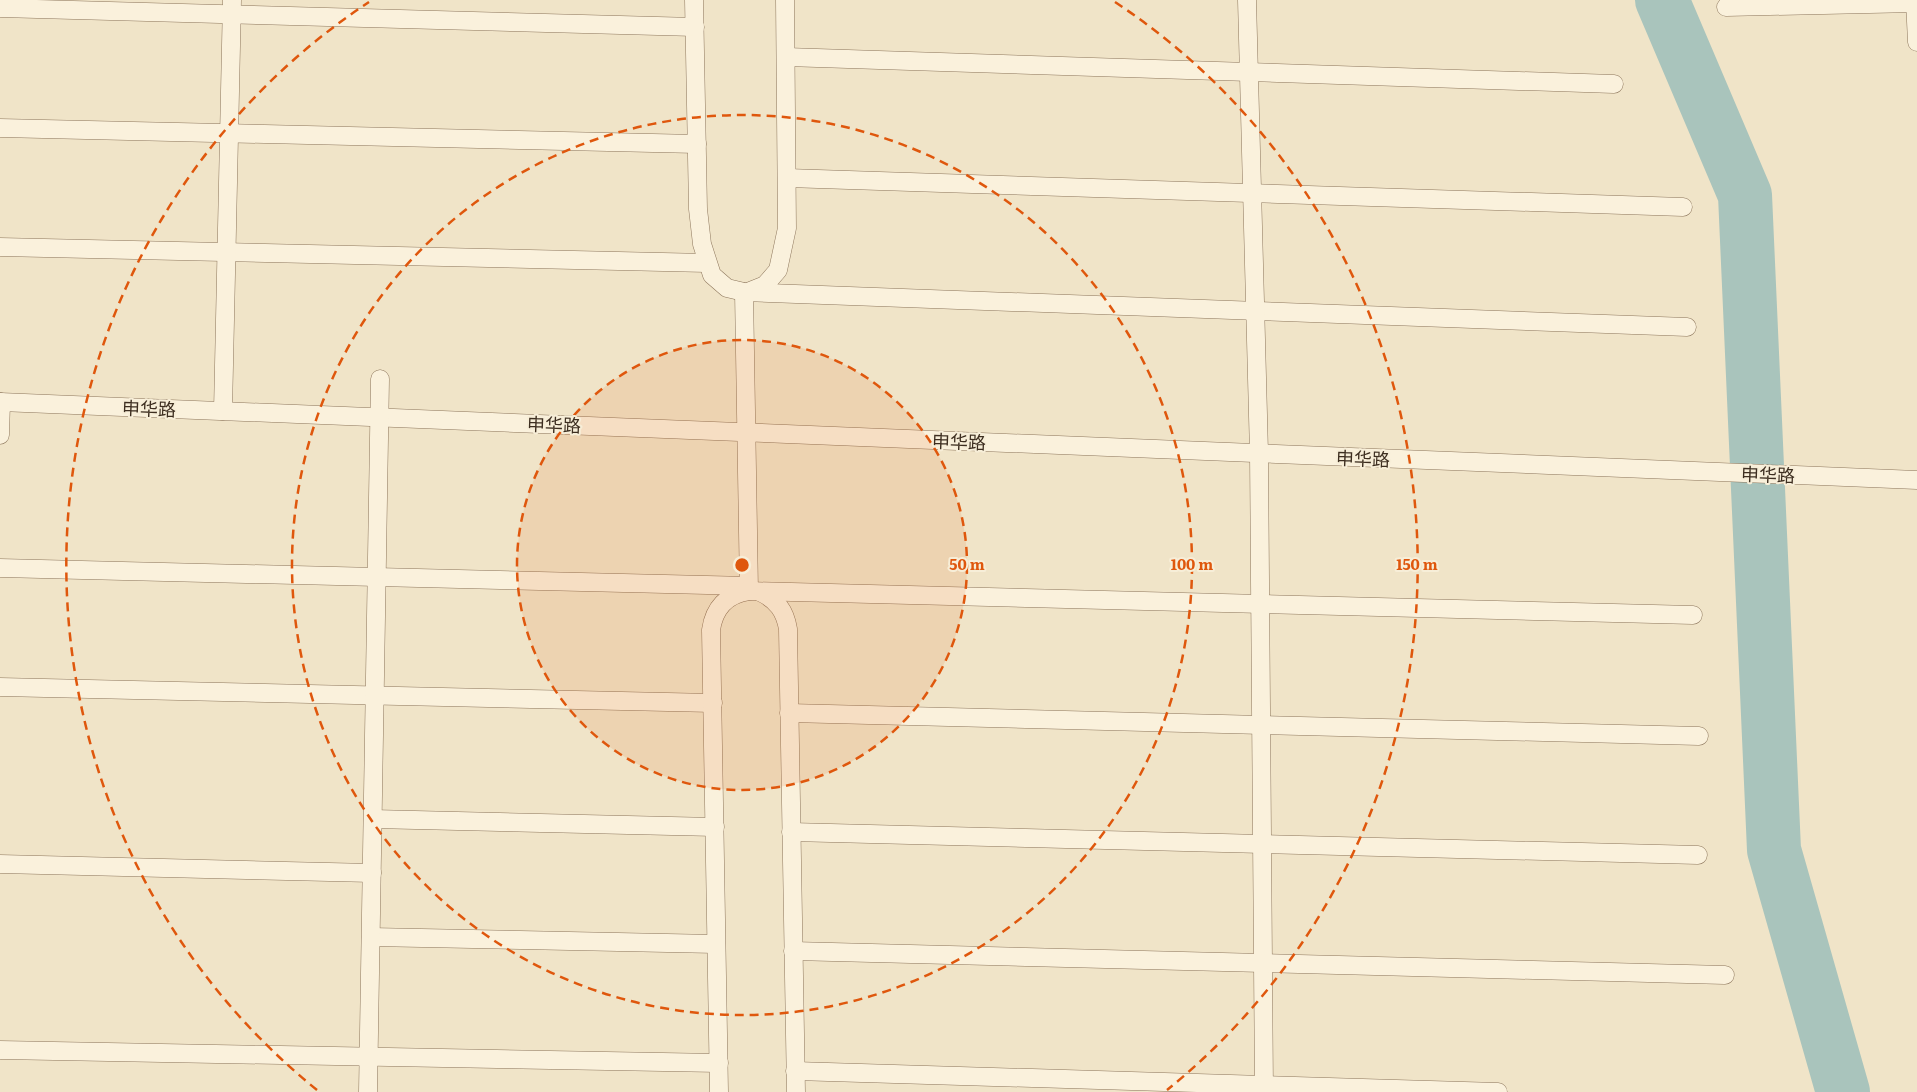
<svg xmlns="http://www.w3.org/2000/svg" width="1917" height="1092" font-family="Literata,'Noto Sans SC',serif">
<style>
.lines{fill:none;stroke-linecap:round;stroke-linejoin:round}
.river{stroke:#a9c4bc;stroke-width:54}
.service-casing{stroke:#8d765c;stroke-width:19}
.service{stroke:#faf1dc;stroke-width:18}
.ring{fill:none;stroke:#df570d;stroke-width:2.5;stroke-dasharray:9 6}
.labels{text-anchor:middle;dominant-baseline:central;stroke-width:4;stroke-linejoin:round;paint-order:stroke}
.street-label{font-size:18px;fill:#3d2e20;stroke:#f7eed8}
.centre{fill:#df570d;stroke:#f7eed8;stroke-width:2.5}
.ring-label{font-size:15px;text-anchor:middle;font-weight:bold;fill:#df570d;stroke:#f7eed8;stroke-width:4;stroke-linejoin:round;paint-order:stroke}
</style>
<rect width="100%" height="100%" fill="#f0e4c8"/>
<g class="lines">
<!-- river -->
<path class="river" d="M1662,0L1745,195L1774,850L1843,1092"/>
<defs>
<g id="service">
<path d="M694,0L698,209L702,244L712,275L727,288L744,292L1687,327"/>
<path d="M1247,0L1259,453L1264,1092"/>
<path d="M1915,0L1917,42"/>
<path d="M1726,7L1915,3"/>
<path d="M0,8L695,27"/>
<path d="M786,57L1614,84"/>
<path d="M0,128L697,144"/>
<path d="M787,178L1683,207"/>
<path d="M0,247L707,263"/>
<path d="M750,291L765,285L778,270L787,228L785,0"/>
<path d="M744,292L749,591"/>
<path d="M0,402L1917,480"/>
<path d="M223,411L232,0"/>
<path d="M0,435L1,402"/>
<path d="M0,568L749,586"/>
<path d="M760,592C777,600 785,611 788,629L796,1092"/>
<path d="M0,687L713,703"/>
<path d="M789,713L1699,736"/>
<path d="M373,819L715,827"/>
<path d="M791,832L1698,855"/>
<path d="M0,864L372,873"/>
<path d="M371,937L716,944"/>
<path d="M793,951L1725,975"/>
<path d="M0,1050L719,1063"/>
<path d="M795,1071L1498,1092"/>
<path d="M368,1092L380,379"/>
<path d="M719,1092L711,630C714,608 727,594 749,591L1693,615"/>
</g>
</defs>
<!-- service casing -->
<use href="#service" class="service-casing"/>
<!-- service -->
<use href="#service" class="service"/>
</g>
<!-- distance rings -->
<circle cx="742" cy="565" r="225" fill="#df570d" fill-opacity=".12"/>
<g class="ring">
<circle cx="742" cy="565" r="225"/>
<circle cx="742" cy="565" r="450"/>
<path d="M317 1090A675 675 0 0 1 369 2M1115 2A675 675 0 0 1 1167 1090"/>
</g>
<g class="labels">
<!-- street labels -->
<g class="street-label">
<text transform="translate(149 408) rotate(2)">申华路</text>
<text transform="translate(554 424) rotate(2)">申华路</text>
<text transform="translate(959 441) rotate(2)">申华路</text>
<text transform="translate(1363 458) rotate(2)">申华路</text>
<text transform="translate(1768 474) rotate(2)">申华路</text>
</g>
</g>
<circle cx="742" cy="565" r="8" class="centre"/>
<g class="ring-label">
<text x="967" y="570">50 m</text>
<text x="1192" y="570">100 m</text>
<text x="1417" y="570">150 m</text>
</g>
</svg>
